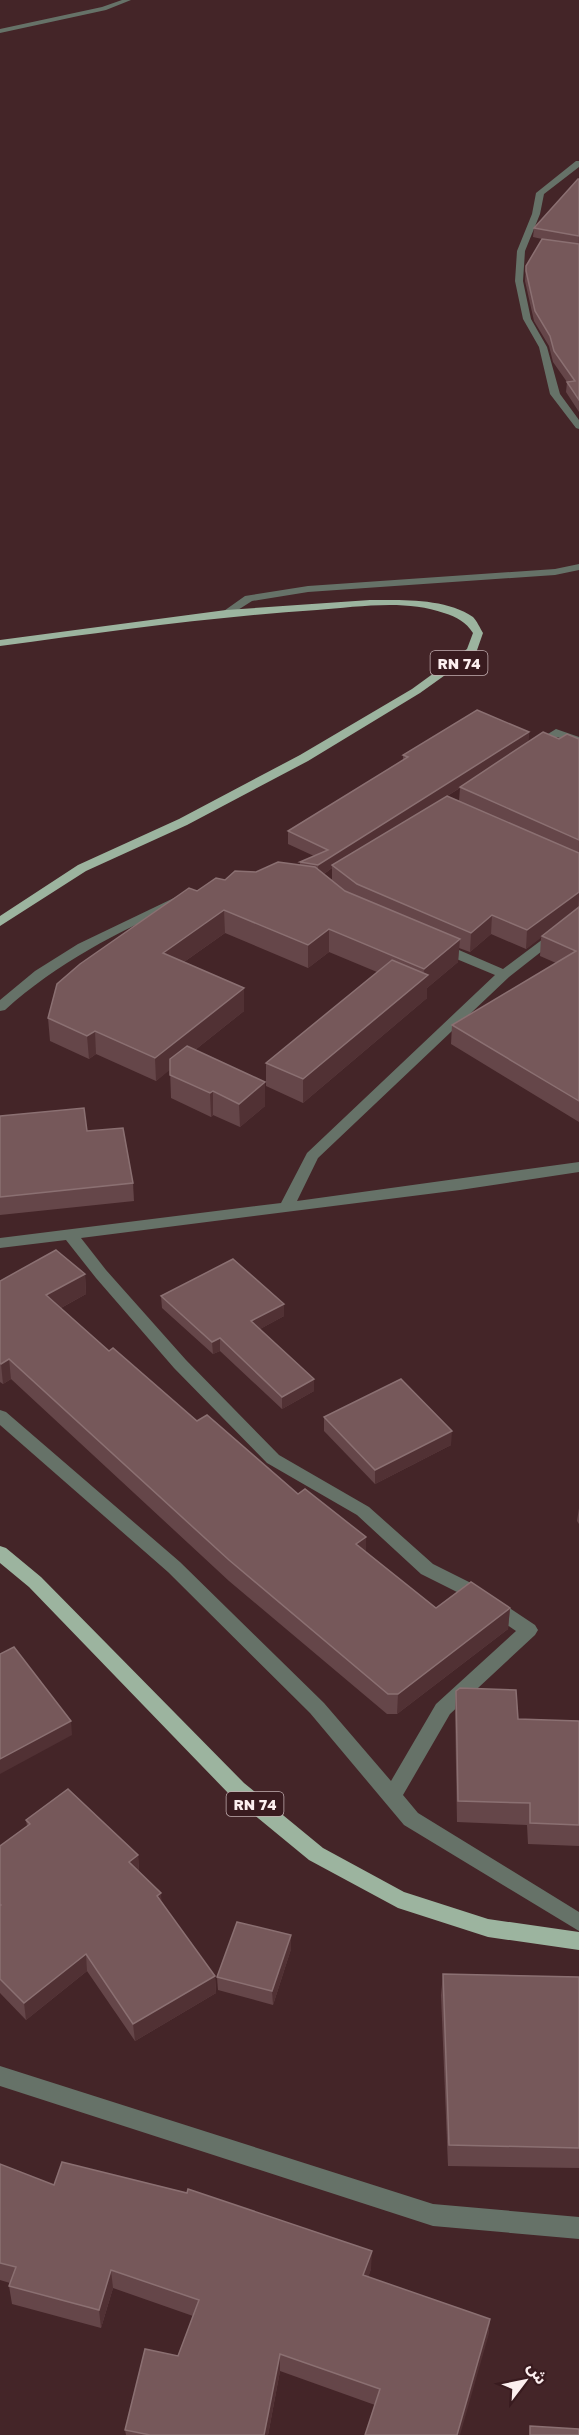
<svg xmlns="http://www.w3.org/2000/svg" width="579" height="2435" font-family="'Golos Text','Noto Sans Arabic',sans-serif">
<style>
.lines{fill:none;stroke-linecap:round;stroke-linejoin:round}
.minor{fill:#667268;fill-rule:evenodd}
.major{fill:#9cb49f;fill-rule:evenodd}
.wall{fill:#654649;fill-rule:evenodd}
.shaded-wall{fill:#513134}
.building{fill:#76585a;stroke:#8b7072;stroke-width:1.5}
.labels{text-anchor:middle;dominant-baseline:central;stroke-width:6;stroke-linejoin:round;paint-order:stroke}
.shield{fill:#391b1f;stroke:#c2afb1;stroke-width:1.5}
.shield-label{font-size:15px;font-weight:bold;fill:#fcefef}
</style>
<rect width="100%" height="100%" fill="#442528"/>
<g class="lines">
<!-- minor -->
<g class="minor">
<path d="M122,0H131L106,10L0,33V29L102,7Z"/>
<path d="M576,161H579V167L544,194L540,214L525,251L523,281L531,319L547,347L560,394L579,420V429L576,428L550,394L539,347L523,319L515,281L517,251L532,214L536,193Z"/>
<path d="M579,564V570L555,575L308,592L252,601L230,615H222L221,613L245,596L308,586L555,569Z"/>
<path d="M556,729L579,737V745L557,737L538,749H530V745Z"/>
<path d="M176,897L182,901L181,904C117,932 57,963 5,1010L0,1011V1000L35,971L78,944Z"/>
<path d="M579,912V922L509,977L318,1158L297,1201L579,1162V1172L460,1190L81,1238L106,1270L186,1360L279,1455L369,1507L433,1564L475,1585L535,1625L538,1630L535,1635L450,1714L403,1795L418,1813L579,1912V1931L404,1825L310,1713L168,1572L0,1425V1410L6,1412L180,1562L324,1703L391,1781L436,1704L516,1631L463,1595L421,1574L357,1515L267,1463L174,1368L96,1278L66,1240L0,1248V1238L281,1203L307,1153L495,975L435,950L433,947L435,944H445L503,969Z"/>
<path d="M0,2066L433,2204L579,2217V2239L433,2226L0,2086Z"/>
</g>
<!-- major -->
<g class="major">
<path d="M370,600C402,600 446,598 473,617C477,621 480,628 483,633L476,653L420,693L308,761L187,825L86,871L0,926V916L78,865L179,819L300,755L412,689L467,649L473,633C466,622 457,617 444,613C405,599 357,607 317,610C211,617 106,632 0,646V640L226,610Z"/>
<path d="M0,1546L6,1548L41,1577L244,1783L323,1848L404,1892L488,1919L579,1932V1950L488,1937L398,1908L309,1860L230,1795L29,1587L0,1563Z"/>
</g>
</g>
<!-- wall -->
<g class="wall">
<path d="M579,179V412L566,392L567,382L553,362L549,346L534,321L525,281L526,266L542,239L533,237L534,228Z"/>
<path d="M529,732L528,742L559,739H579V1122L451,1044L452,1025L556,963L540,956L541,937L526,949L491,934L470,952L459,948L458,962L427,988V998L303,1103L266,1086V1063L377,972L329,952L308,968L225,933L184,962L244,988V1011L195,1050L265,1106L240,1127L213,1115L211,1117L171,1098L170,1069L156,1081L96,1054L89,1059L50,1041L48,1018L197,891L225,880L256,872L300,865V862L314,856L288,844V831L403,760V755ZM460,788L459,801L436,803ZM332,868V880L324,874Z"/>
<path d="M0,1116L87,1131L133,1183L134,1201L0,1215Z"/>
<path d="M85,1274L86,1294L61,1308L109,1351L197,1421L436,1608H510L508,1629L397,1714H387L229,1581L11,1379L3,1384L0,1382V1281Z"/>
<path d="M161,1296L284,1304V1316L260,1329L314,1391L282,1409L220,1351L213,1354L162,1308Z"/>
<path d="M324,1417L451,1445L375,1484L324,1431Z"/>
<path d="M579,1508V1524L577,1521Z"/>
<path d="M456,1691L518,1719L579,1721V1846L528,1844L527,1825L457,1822L455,1713Z"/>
<path d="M26,1820L138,1855L139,1872L161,1893V1902L215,1976L216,1993L135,2041L87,1971L26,2020L0,1993V1846L27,1826Z"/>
<path d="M291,1949L273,2005L218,1990L217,1977Z"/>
<path d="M443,1974L579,1977V2168L448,2166L441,1995Z"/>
<path d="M0,2164L54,2185L371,2269L368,2277L490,2319L488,2337L375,2405L280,2371L268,2435H126L125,2430L178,2356L193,2316L113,2288L101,2328L12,2304L9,2286L10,2283L0,2280Z"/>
</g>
<!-- shaded-wall -->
<g class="shaded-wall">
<path d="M529,732L528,745L334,867L332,865V868L318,878V865Z"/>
<path d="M579,892L578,910L526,949L527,930Z"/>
<path d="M224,910L225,933L164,976L163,953Z"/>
<path d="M492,915L491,934L470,952L471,933Z"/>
<path d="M329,929V952L308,968V945Z"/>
<path d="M460,939L458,962L427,988V998L303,1103V1079L423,979L424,969Z"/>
<path d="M244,988V1011L156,1081L155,1058Z"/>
<path d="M95,1031L96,1054L89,1059L87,1036Z"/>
<path d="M265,1082V1106L240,1127L239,1104Z"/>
<path d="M213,1091V1115L211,1117L210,1093Z"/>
<path d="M85,1274L86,1294L48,1315L46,1295Z"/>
<path d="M284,1304V1316L251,1334V1321Z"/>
<path d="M220,1338V1351L213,1354L212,1342Z"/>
<path d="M9,1359L11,1379L3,1384L1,1364Z"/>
<path d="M314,1379V1391L282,1409V1397Z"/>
<path d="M452,1431L451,1445L375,1484V1470Z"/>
<path d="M366,1537V1557L356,1544Z"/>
<path d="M510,1608L508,1629L397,1714L398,1694Z"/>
<path d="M71,1721L72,1735L0,1774V1759Z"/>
<path d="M138,1855L139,1872L129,1862Z"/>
<path d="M161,1893L162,1910L157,1896Z"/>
<path d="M291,1935V1949L273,2005L272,1991Z"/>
<path d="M86,1954L87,1971L26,2020L24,2003Z"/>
<path d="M215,1976L216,1993L135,2041L133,2024Z"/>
<path d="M372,2251L371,2269L363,2293V2275Z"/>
<path d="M111,2270L113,2288L101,2328L99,2310Z"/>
<path d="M490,2319L488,2337L460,2435H457Z"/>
<path d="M280,2354V2371L268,2435H264Z"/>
</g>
<!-- building -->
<g class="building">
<path d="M578,179H579V236L534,228Z"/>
<path d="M542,239L579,244V400L567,382L575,381L554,351L550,336L535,311L526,271V266Z"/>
<path d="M477,710L529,732L318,865L300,862L328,850L288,831L408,757L403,755Z"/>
<path d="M543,732L559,739L567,734L579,739V840L460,787Z"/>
<path d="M447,796L579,853V892L527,930L492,915L471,933L357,884L332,865Z"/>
<path d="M278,862L315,867L345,891L460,939L424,969L329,929L308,945L224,910L163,953L244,988L155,1058L95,1031L87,1036L48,1018L57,984L80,964L189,888L197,891L216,878L225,880L235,871L256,872Z"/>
<path d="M579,907V1101L452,1025L576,951L542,936Z"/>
<path d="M392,960L428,975L303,1079L266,1063Z"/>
<path d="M187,1046L265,1082L239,1104L213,1091L210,1093L170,1075V1059Z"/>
<path d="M84,1108L87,1131L123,1128L133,1183L0,1197V1116Z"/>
<path d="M56,1250L85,1274L46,1295L109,1351L113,1348L197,1421L207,1415L298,1494L305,1489L366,1537L356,1544L436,1608L471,1582L510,1608L398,1694H388L229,1560L9,1359L1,1364L0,1363V1281Z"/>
<path d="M233,1259L284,1304L251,1321L314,1379L282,1397L220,1338L212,1342L161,1296Z"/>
<path d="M401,1379L452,1431L375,1470L324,1417Z"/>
<path d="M14,1647L71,1721L0,1759V1654Z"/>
<path d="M460,1688L516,1690L518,1719L579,1721V1825L530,1823V1803L458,1801L456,1691Z"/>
<path d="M68,1789L138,1855L129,1862L161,1893L157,1896L215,1976L133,2024L86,1954L24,2003L0,1979V1906L1,1905L0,1904V1846L30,1824L26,1820Z"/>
<path d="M237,1922L291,1935L272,1991L217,1977Z"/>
<path d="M443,1974L579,1977V2148L449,2145Z"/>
<path d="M62,2162L187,2193L188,2189L372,2251L363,2275L490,2319L457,2435H365L380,2389L280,2354L264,2435H150L125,2430L145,2349L178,2356L199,2300L111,2270L99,2310L9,2286L16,2267L0,2263V2164L54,2185Z"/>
<path d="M530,2426L579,2429V2435H530Z"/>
</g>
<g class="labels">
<!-- shield labels -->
<g class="shield">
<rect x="430.5" y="651" width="57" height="24" rx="4.5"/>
<rect x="226.5" y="1792" width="57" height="24" rx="4.5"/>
</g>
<g class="shield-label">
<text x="459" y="663">RN 74</text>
<text x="255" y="1804">RN 74</text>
</g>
</g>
<!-- north arrow -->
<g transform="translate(525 2381) rotate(58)" stroke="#391b1f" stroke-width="4.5" paint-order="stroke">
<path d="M0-4.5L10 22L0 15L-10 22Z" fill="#fcefef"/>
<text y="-9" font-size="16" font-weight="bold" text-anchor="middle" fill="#fcefef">ش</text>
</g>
</svg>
